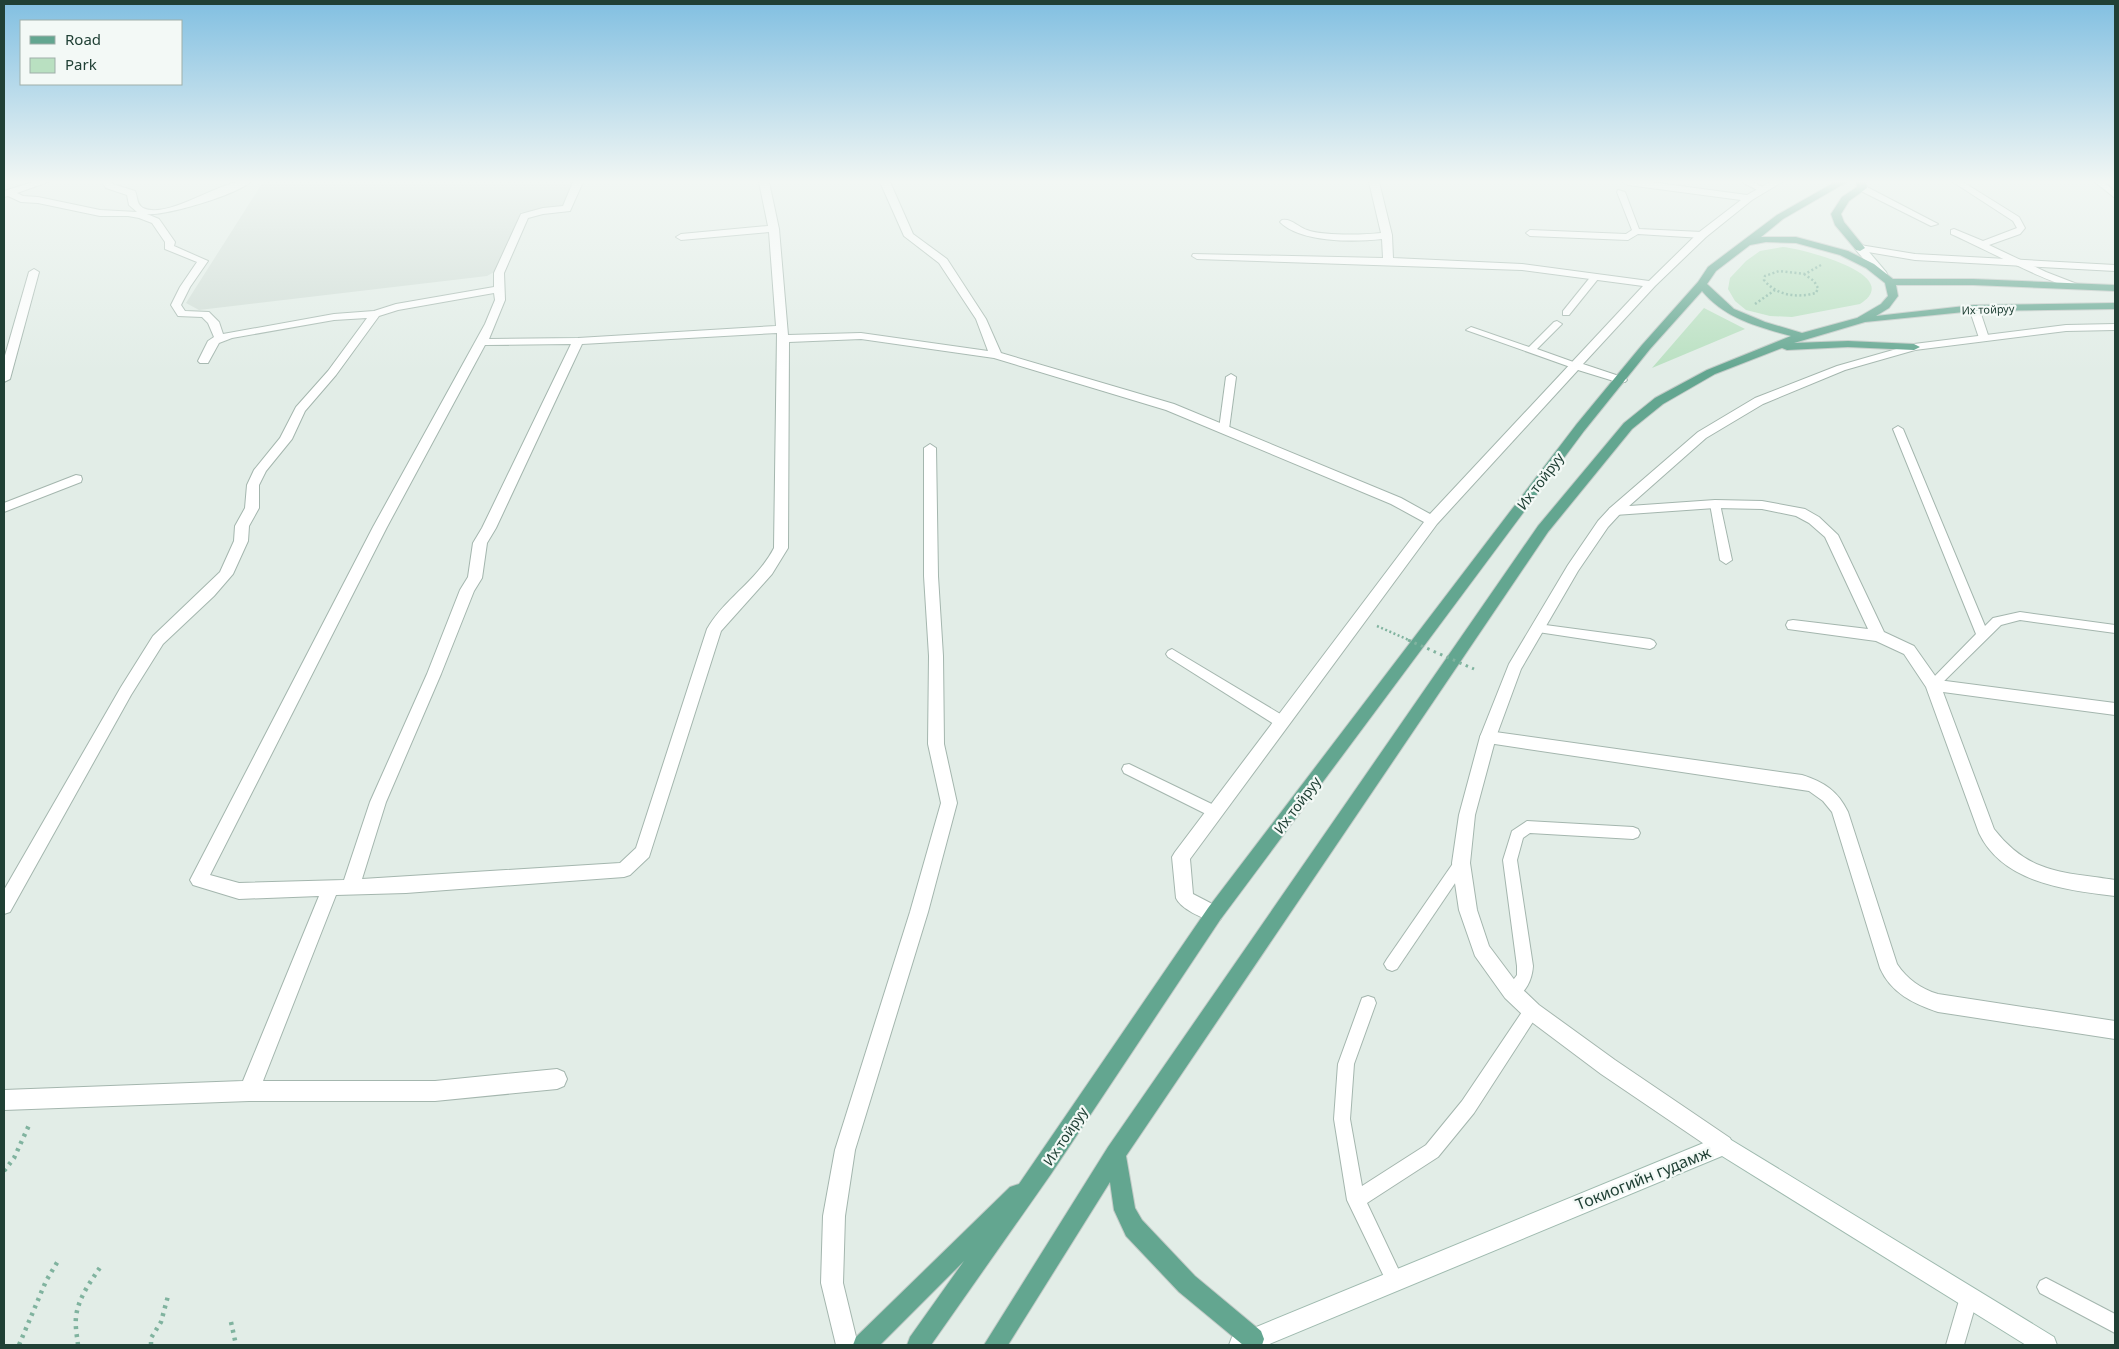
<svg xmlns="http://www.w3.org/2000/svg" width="2119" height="1349" font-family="'Noto Sans',sans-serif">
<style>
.built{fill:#d0ddd6}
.green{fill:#b9e0c1}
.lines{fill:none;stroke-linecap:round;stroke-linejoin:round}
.service-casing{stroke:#a4b6ae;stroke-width:2}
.minor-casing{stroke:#a4b6ae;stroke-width:2}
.tertiary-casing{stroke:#a4b6ae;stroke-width:2}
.secondary-casing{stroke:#9fbaaf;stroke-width:2}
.primary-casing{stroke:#c1cac6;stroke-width:2}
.path-far1{stroke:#80b39f;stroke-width:2.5;stroke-dasharray:2 2.5;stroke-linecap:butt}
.path{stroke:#80b39f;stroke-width:4.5;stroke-dasharray:3 5;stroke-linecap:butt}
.service{fill:#fff;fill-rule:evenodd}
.minor{fill:#fff;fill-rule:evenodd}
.tertiary{fill:#fff;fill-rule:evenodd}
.secondary{fill:#fff;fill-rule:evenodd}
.primary{fill:#63a690;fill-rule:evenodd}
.path-bridge-far1{stroke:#80b39f;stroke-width:2.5;stroke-dasharray:2 2.5;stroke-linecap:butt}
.path-bridge{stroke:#80b39f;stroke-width:3;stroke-dasharray:2.5 4.5;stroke-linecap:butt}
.labels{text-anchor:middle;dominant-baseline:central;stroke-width:4.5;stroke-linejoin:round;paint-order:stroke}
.far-street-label{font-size:11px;fill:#204035;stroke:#f3f9f6}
.street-label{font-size:14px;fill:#204035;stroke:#f3f9f6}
.near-street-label{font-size:16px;fill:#204035;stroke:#f3f9f6}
</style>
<rect width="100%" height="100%" fill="#e2ede7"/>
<!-- built -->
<path class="built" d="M263,182H572L563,208L521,212L496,271L487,276L199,310L186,303Z"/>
<!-- green -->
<g class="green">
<path d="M1783,247C1803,249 1906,275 1860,304L1792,317L1770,316L1746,310L1735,301L1728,289L1730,278L1746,261L1760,251Z"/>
<path d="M1704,308L1745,329L1652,368Z"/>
</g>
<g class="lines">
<defs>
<g id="service">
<path d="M1742,182H1753L1768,190L1761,192Z"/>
<path d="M1953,182H1963L2019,217L2025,228L2020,234L1989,245L2046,272L2077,284V288C2061,290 1973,243 1951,234V230L1954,229L1983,241L2017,228L2013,221Z"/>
<path d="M2095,182H2104L2115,192V198Z"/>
<path d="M1859,186H1865L1938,224L1931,226L1859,190Z"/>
<path d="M1618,190L1625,192L1639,229L1702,232L1706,235L1702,238L1638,234L1628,240L1530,236L1526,233L1530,230L1626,234L1632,230L1617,192Z"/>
<path d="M1595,274L1598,275V279L1569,315H1563V311L1592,275Z"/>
<path d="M1974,305L1979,308L1989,338L1987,340H1981L1979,338L1969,308Z"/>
<path d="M1557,321L1562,324L1537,349L1579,364V368H1573L1466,330L1471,327L1474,328L1529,347L1554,322Z"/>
<path d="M1231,374L1236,377L1229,429L1224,432L1219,429L1226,377Z"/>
<path d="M1898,426L1903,429L1985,626L1993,618L2020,612L2115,625V633L2020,620L2001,625L1937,688H1929L1927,685L1929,682L1976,634L1893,429Z"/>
<path d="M1715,500L1720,504L1732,560L1726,564L1720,560L1710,504Z"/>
<path d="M1538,624L1650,639L1654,641L1656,644L1654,647L1650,649L1538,632L1532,628Z"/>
<path d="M1172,649L1287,718L1288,722L1287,726H1277L1168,657L1166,654L1168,651Z"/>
<path d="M1129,764L1220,808L1222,812L1220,816L1215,818L1210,816L1124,773L1122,769L1124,765Z"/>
<path d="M1527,821L1633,827L1638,829L1640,833L1638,837L1633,839L1530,833L1523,838L1517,860L1533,966C1532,980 1526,994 1512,999L1507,997L1504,992L1517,975V966L1503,860L1512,831Z"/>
<path d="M1461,857L1466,859L1468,863L1466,867L1397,969L1392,971L1387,969L1384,964L1387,959L1456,859Z"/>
<path d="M1368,996L1374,998L1376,1003L1354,1064L1350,1119L1362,1186L1426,1145L1462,1101L1526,1006L1532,1004L1538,1006L1540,1011L1474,1113L1438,1157L1367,1203L1404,1281L1401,1287L1395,1290L1389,1287L1347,1200L1334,1119L1338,1064L1362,998Z"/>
<path d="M2046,1278L2115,1314V1333L2040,1293L2037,1287L2040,1281Z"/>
<path d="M1969,1288L1975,1291L1978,1297L1964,1345H1946L1960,1297L1963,1291Z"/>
</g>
<g id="minor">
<path d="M33,182H48L17,193L23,196L38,197L100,210L137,212L129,205L127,195L106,188L102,182H112L113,184L135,191C138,197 136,204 143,208C166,219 215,185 238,182C242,182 246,182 250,182C236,195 166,216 147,214L159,219L175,242L174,246L208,261L190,287L181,305L185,311L209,312L219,322L223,334L334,314L374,311L396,304L494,287V273L521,214L543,208L563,206L573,182H583L570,211L543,214L528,218L504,273L505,300L489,339L578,338L776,326L769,232L681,240L676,237L681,234L768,226L759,182H769L779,229L788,335L861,333L988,351L976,319L939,263L904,236L880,182H890L913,234L947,259L986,319L1001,353L1174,404L1401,498L1430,514L1643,286L1522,270L1197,259L1192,256L1193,254L1383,258L1382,239C1354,242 1301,243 1280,222L1282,220C1291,218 1298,227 1307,230C1323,236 1364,235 1381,233L1369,182H1379L1392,235L1393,258L1522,264L1649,281L1698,233L1741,200L1628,185L1623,182H1650L1747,195L1770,182H1782L1752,200L1706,237L1655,286L1583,364L1625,378L1627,380L1625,382H1617L1578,370L1437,524L1190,859L1193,894L1220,908L1223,914L1220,920L1214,922C1202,918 1181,909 1176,898L1172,857L1175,852L1424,522L1391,504L1166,410L994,358L861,339L789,342L788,548L772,574L721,631L649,857L630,875L624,877L406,893L336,895L263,1081H435L557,1069L564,1072L567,1079L564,1086L557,1089L435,1101H249L4,1110V1090L243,1081L319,896L239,899L193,885L190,880L373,527L485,324L495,300L494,293L398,310L379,316L336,375L305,411L292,439L266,471L259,485V508L249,526L248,541L233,574L214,596L163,644L131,695L10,912L4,914V890L121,687L153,636L220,572L234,541L235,526L245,508L247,485L254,470L280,438L296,407L328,371L367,318L334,320L232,338L219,343L208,363H200L198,361L208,341L214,337L208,323L202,317L178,316L171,305L180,287L197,262L165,249V242L152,223L139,218L128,216H100L38,203L21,202L8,196L4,197V191ZM777,333L774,548C757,581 724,599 707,629L636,848L620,863L362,879L386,802L441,674L474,591L482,578L487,543L496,528L582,344ZM571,344L482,528L473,543L468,577L460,590L427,674L370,802L344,880L239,883L210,875L387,527L485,345Z"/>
<path d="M34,269L39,272L10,379L4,382V359L29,272Z"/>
<path d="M930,444L936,448L938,576L943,656L944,744L957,803L928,912L855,1150L845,1216L843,1283L858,1345H836L821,1283L823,1216L835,1150L910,912L941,803L928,744L929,656L924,576V448Z"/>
<path d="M76,475L81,476L82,479L81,482L4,512V503Z"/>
<path d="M1715,500L1762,501L1805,509L1819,517L1838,535L1884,632L1914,646L1938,680L2115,703V715L1943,692L1994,829C2029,874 2063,872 2115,880V896C2066,890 2003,883 1979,833L1926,687L1904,654L1876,641L1788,629L1786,625L1788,621L1793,620L1868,629L1825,537L1809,523L1796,516L1762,509L1715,508L1615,515L1610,514L1608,511L1610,508L1615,507Z"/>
<path d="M1488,731L1802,775C1824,782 1838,791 1848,812L1897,964C1907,979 1921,989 1938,994L2115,1021V1039L1938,1012C1914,1004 1891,993 1880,968L1832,812L1823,801L1809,791L1488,743L1482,741L1480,737L1482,733Z"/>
</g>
<g id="tertiary">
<path d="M1860,245L1915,254L2115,265V271L1915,260L1856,250L1855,248Z"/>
<path d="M2115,324V330L2066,331L1915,350L1845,370L1763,404L1706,438L1620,514L1608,527L1578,571L1521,669L1496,737L1475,815L1470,863L1477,910L1489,946L1519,986L1539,1005L1615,1060L1730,1138L1733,1145L1730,1152L1723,1155L1716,1152L1601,1074L1525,1017L1505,998L1475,956L1459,910L1452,863L1459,815L1480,737L1509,664L1568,565L1598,521L1610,508L1698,432L1755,398L1837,366L1914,344L2066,325Z"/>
</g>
<g id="secondary">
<path d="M1860,245L1864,246L1886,272L1887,274L1886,276H1878L1856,250L1855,248Z"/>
<path d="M1723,1135L2054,1337L2057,1345H2026L1722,1156L1267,1345H1229L1232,1337Z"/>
</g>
<g id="primary">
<path d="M1835,182H1847L1783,219L1761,237H1796L1848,251L1874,264L1893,279H1973L2115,285V291L1973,285H1896L1898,296L1889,308L1876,316L1974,305L2115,303V309L1974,311L1865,322L1794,343L1848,341L1914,344L1920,347L1914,350L1848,347L1787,350L1782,348L1715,374L1663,404L1632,429L1548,532L1126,1156L1135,1208L1142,1220L1195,1276L1261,1331L1264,1339L1262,1345H1243L1179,1292L1126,1236L1114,1210L1110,1182L1008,1345H984L1108,1147L1538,526L1624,423L1655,398L1707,370L1791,336C1758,327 1724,318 1702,291L1650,349L1584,431L1220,920L1051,1174L931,1345H907L910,1337L964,1261L880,1345H853L856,1337L1010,1187L1019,1184L1208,908L1576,425L1642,345L1698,282L1708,267L1777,215ZM1766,242L1796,243L1840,255L1866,268L1885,283L1888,296L1881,304L1857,318L1802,333L1765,322L1734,309L1707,284L1716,271L1750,245Z"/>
<path d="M1856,182H1866L1867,188L1849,201L1841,214L1844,222L1865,248L1860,251L1856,250L1835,225L1831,214L1842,197L1857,187Z"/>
</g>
</defs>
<!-- service casing -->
<use href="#service" class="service-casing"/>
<!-- minor casing -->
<use href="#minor" class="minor-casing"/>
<!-- tertiary casing -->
<use href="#tertiary" class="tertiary-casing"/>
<!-- secondary casing -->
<use href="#secondary" class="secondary-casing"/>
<!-- primary casing -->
<use href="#primary" class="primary-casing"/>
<!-- path-far1 -->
<g class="path-far1">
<path d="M1804,274L1814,281L1818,288L1816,293C1797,298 1777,296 1764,280L1765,276L1779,271L1805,274L1821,265"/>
<path d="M1755,304L1775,290"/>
</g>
<!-- path -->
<g class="path">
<path d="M4,1171L14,1158L30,1123"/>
<path d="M231,1322L236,1345"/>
<path d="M19,1345L46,1281L58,1261"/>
<path d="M78,1345C77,1336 75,1326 76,1317C78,1298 91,1281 101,1266"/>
<path d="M151,1345V1338L161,1322L168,1296"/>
</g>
<!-- service -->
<use href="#service" class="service"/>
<!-- minor -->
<use href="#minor" class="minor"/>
<!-- tertiary -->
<use href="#tertiary" class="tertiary"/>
<!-- secondary -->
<use href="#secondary" class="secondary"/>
<!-- primary -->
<use href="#primary" class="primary"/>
<!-- path-bridge-far1 -->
<path class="path-bridge-far1" d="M1377,626L1411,641"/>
<!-- path-bridge -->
<path class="path-bridge" d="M1408,640L1474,669"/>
</g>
<!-- sky -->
<linearGradient id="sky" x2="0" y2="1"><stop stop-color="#81bfe1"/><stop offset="0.49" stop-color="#f2f7f4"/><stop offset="1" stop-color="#f2f7f4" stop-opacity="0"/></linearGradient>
<rect width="2119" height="371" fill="url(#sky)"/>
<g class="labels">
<!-- far-street labels -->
<g class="far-street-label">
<text transform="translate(1988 309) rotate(-2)">Их тойруу</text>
</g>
<!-- street labels -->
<g class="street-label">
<text transform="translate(1540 481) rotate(-53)">Их тойруу</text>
<text transform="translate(1297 805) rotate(-53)">Их тойруу</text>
<text transform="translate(1065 1136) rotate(-56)">Их тойруу</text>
</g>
<!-- near-street labels -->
<g class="near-street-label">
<text transform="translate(1643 1178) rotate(-22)">Токиогийн гудамж</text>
</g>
</g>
<!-- border -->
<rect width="2119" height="1349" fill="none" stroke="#204035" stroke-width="10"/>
<!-- legend -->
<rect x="20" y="20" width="162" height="65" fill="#f3f9f6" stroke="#9fafa9"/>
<rect x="30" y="36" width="25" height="8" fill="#63a690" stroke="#9fafa9"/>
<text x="65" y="45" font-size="15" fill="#204035">Road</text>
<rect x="30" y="58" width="25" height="15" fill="#b9e0c1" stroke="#9fafa9"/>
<text x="65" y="70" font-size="15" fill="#204035">Park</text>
</svg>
